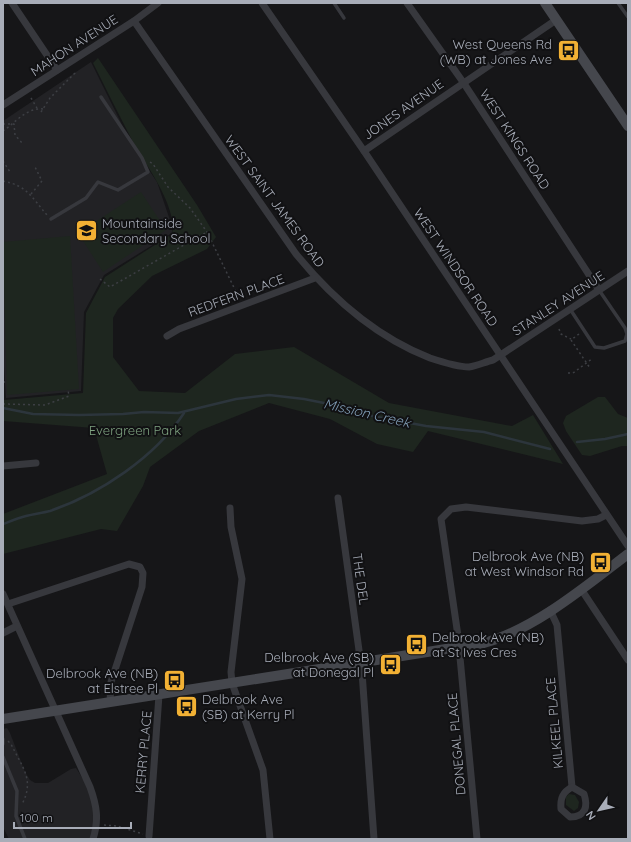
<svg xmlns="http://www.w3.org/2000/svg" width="631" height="842" font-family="Quicksand,sans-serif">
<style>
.built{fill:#222225}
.green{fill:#1e261f}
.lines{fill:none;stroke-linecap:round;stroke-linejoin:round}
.stream{stroke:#2c353c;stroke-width:2.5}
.path{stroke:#3d3f44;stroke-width:1.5;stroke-dasharray:2 3;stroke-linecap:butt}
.lane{stroke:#37383d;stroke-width:3.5}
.street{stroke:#37383d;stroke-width:7}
.secondary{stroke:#45474d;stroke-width:10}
.labels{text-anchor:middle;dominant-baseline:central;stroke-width:4;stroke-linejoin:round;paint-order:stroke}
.poi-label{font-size:13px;fill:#a8adb8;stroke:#111113;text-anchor:end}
.street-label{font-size:13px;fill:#a8adb8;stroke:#111113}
.park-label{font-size:13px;fill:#7fa381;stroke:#111113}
.water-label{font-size:14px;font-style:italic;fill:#7f9bb3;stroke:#111113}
</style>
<rect width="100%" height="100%" fill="#161618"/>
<!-- built -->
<g class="built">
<path d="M91,62L131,143L157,182L172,226V233L104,275L84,312L81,391L6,398L3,352V121Z"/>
<path d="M7,728L10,733L25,772L30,780L35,783H48L71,769L76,768L85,782L98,814L93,836L89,839H9L3,827V729Z"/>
</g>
<!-- green -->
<g class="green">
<path d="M98,58L197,205L216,237L207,249L152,276L118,309L113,318V357L139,391L185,393L235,354L294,347L389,403L512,426L533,415L563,464L428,431L413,452L377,444L330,419L269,403L199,431L150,467L143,486L117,531L101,529L3,554V514L107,474L94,428L3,421V385L4,400L83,393L86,313L105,277L172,234C178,207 145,164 132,140C119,115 106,89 93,63Z"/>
<path d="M141,192L166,230L103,272L78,233Z"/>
<path d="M70,236L79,389L7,395L3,242Z"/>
<path d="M598,397H605L618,414L628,418V446H622L590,456L582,455L566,431L563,423L566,416Z"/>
<path d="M569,794L575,795L579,802L578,808L574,811L566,805V797Z"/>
</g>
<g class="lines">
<!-- stream -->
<g class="stream">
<path d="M3,408L33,414L79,415L123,414L144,412L178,413L236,399L269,395L304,399L334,405L356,413L426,426L484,432L550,449"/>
<path d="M577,442L605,439L628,434"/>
<path d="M3,524C11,521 18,518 26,516C34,514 42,513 50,511C100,494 155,457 184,413"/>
</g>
<!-- path -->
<g class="path">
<path d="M31,98L37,108"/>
<path d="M41,112L50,98L75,73L74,71"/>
<path d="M3,124H14L15,135L23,144"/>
<path d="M3,131C15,123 27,107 43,109"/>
<path d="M3,161L10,172"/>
<path d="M150,162L153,164L168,187L190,208L207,232L239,298"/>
<path d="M3,181C28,186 32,198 47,215"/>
<path d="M31,194L42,181L34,165"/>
<path d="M100,279L110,287L207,232"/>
<path d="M559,329L561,334L571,339"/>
<path d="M579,334L571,340L590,368"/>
<path d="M568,373H573L593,358"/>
<path d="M3,382H6"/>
<path d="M3,404L45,405L69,396L68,390"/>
<path d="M8,741L11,744C22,767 35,780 22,804"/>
<path d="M104,825L117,826L143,834"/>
</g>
<!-- lane -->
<g class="lane">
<path d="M334,3L344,18"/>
<path d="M618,3L628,17"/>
<path d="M51,219L86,198L98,182L118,190L148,172L142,158L101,97"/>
<path d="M570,309L595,347L604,348L625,341L627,334L625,328L599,290"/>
<path d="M3,739V744"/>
<path d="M3,757L17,791L16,816L25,839"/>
</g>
<!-- street -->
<g class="street">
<path d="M12,3L57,70"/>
<path d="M262,3L364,151L628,546"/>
<path d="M407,3L463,82L599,290"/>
<path d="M134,21L296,254C332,298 376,337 430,358C442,362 457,367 469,367C477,366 485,362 493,360L628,271"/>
<path d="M3,105L134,21L158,3"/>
<path d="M364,151L556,20"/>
<path d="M167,336L179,329L315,278"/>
<path d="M3,466L36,463"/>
<path d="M338,498L362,672L374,839"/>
<path d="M230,508L231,527L242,579L231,672L232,683L263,770L270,839"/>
<path d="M581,589L628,660"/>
<path d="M3,594L90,787C97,806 99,820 93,839"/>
<path d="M8,604L129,564L140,567L143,573L142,587L111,682L110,702"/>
<path d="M550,610L557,625L572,787"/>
<path d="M3,633L17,626"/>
<path d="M572,787L584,794C588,806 586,817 570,817L561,809C560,798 563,792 572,787Z"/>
<path d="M149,836L159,695"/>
<path d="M477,839L458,636L441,519L451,509L466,507L582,521L598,519L606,515"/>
</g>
<!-- secondary -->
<g class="secondary">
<path d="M545,3L628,126"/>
<path d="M3,719L484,643C535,629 586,586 628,554"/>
</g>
</g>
<!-- icons -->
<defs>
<symbol id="bus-square" viewBox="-11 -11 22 22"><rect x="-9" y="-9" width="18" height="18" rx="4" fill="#f2b134" stroke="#111113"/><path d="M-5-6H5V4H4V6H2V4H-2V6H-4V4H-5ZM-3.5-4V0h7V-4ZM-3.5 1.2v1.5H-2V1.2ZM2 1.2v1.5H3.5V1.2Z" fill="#111"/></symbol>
<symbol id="school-square" viewBox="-11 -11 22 22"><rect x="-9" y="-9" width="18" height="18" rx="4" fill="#f2b134" stroke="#111113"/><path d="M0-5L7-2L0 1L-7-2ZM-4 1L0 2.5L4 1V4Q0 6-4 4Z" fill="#111"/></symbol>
</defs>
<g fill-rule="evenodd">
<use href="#bus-square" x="556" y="38" width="25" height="25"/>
<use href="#school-square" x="74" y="218" width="25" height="25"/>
<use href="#bus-square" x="588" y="550" width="25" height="25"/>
<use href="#bus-square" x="404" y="632" width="25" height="25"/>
<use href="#bus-square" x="378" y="652" width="25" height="25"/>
<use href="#bus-square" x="162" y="668" width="25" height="25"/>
<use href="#bus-square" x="174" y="694" width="25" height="25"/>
</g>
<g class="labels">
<!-- poi labels -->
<g class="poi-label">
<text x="552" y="44">West Queens Rd<tspan x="552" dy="15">(WB) at Jones Ave</tspan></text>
<text x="102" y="223" text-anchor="start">Mountainside<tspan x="102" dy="15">Secondary School</tspan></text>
<text x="584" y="556">Delbrook Ave (NB)<tspan x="584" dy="15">at West Windsor Rd</tspan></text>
<text x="432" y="637" text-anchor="start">Delbrook Ave (NB)<tspan x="432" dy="15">at St Ives Cres</tspan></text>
<text x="374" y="657">Delbrook Ave (SB)<tspan x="374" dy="15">at Donegal Pl</tspan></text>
<text x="158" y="673">Delbrook Ave (NB)<tspan x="158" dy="15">at Elstree Pl</tspan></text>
<text x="202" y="699" text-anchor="start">Delbrook Ave<tspan x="202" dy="15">(SB) at Kerry Pl</tspan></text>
</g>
<!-- street labels -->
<g class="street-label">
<text transform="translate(74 45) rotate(-33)">MAHON AVENUE</text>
<text transform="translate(403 109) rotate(-35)">JONES AVENUE</text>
<text transform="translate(515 139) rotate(57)">WEST KINGS ROAD</text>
<text transform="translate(275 201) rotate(54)">WEST SAINT JAMES ROAD</text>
<text transform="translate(456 267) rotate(56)">WEST WINDSOR ROAD</text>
<text transform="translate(236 295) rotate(-20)">REDFERN PLACE</text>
<text transform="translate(558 303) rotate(-33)">STANLEY AVENUE</text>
<text transform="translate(361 579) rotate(82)">THE DEL</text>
<text transform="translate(554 723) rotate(-95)">KILKEEL PLACE</text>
<text transform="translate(456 744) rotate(-95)">DONEGAL PLACE</text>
<text transform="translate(143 752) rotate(-85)">KERRY PLACE</text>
</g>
<!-- park labels -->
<g class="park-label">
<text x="135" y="430">Evergreen Park</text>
</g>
<!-- water labels -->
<g class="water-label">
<text transform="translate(367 413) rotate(13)">Mission Creek</text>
</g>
</g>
<!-- border -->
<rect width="631" height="842" fill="none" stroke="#a8adb8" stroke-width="8"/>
<!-- north arrow -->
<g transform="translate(599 810) rotate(236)" stroke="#111113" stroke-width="3" paint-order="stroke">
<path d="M0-3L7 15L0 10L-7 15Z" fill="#a8adb8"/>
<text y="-6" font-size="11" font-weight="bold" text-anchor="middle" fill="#a8adb8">N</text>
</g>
<!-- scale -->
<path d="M14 822v6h117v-6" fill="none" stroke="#a8adb8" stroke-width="2"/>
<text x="20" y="822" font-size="12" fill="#a8adb8" stroke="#111113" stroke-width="3" paint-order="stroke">100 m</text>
</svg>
